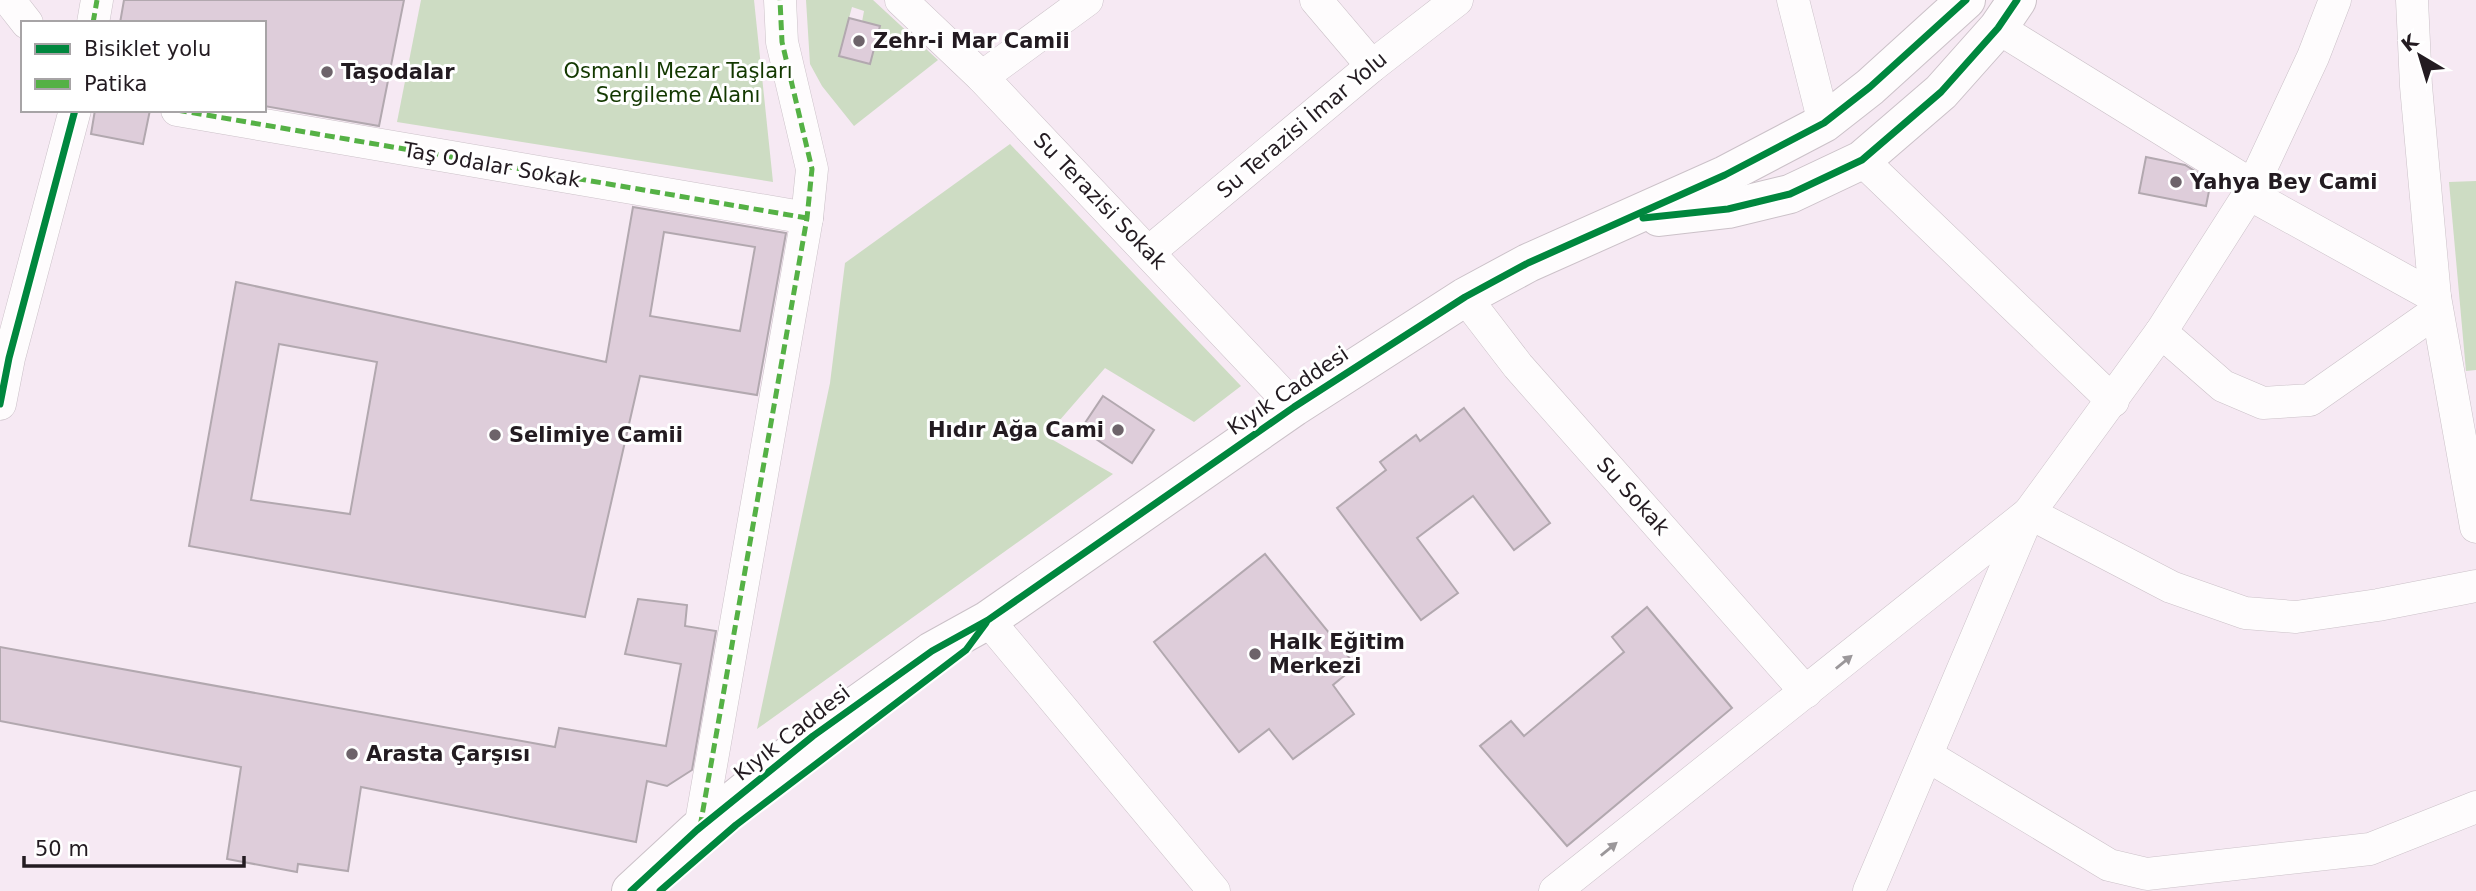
<svg xmlns="http://www.w3.org/2000/svg" width="2476" height="891" font-family="'DejaVu Sans',sans-serif">
<style>
.green{fill:#cddcc3;fill-rule:evenodd}
.building{fill:#decdda;stroke:#b2a8af;stroke-width:2;fill-rule:evenodd}
.lines{fill:none;stroke-linecap:round;stroke-linejoin:round}
.street-casing{stroke:#cbc1c8;stroke-width:33}
.secondary-casing{stroke:#cbc1c8;stroke-width:40}
.street{stroke:#fefcfd;stroke-width:32}
.secondary{stroke:#fefcfd;stroke-width:38}
.quiet{stroke:#55b145;stroke-width:5;stroke-dasharray:10 5;stroke-linecap:butt}
.cycleway-casing{stroke:#fff;stroke-width:11}
.cycleway{stroke:#00873e;stroke-width:7}
.oneway{fill:#9b979a}
.poi-dot{fill:#6d636a;stroke:#fff;stroke-width:2.5}
.labels{text-anchor:middle;dominant-baseline:central;stroke-width:6;stroke-linejoin:round;paint-order:stroke}
.poi-label{font-size:21px;font-weight:bold;fill:#231b21;stroke:#fff;text-anchor:start}
.park-label{font-size:21px;fill:#133800;stroke:#fff}
.street-label{font-size:21px;fill:#231b21;stroke:#fff}
</style>
<rect width="100%" height="100%" fill="#f6e9f3"/>
<!-- green -->
<g class="green">
<path d="M421,0H754L773,182L397,122Z"/>
<path d="M806,0H873L938,60L854,126L822,86L810,64ZM852,7L864,11L862,22L869,64L839,55Z"/>
<path d="M1010,144L1241,386L1194,422L1105,368L1046,436L1113,474L757,729L830,383L845,263Z"/>
<path d="M2476,181V370L2466,371L2449,182Z"/>
</g>
<!-- building -->
<g class="building">
<path d="M124,0H404L379,126L264,106V23H120Z"/>
<path d="M849,18L880,26L870,64L839,56Z"/>
<path d="M95,110H150L143,144L91,134Z"/>
<path d="M2146,157L2185,165L2211,181L2206,206L2139,193Z"/>
<path d="M633,207L786,233L757,395L640,376L585,617L189,546L236,282L606,362ZM664,232L755,247L740,331L650,316ZM279,344L377,362L350,514L251,500Z"/>
<path d="M1103,396L1154,430L1132,463L1081,429Z"/>
<path d="M1464,408L1550,523L1514,550L1473,496L1417,538L1458,593L1421,620L1337,508L1386,470L1380,462L1416,435L1420,441Z"/>
<path d="M1265,554L1356,666L1333,685L1354,714L1293,759L1269,729L1239,752L1154,642Z"/>
<path d="M638,599L687,605L685,626L716,631L692,770L667,786L647,781L636,842L361,787L348,871L298,864L297,872L227,859L241,767L0,721V647L555,747L559,728L666,746L681,664L625,654Z"/>
<path d="M1647,607L1732,708L1567,846L1480,746L1511,721L1524,736L1624,652L1612,637Z"/>
</g>
<g class="lines">
<defs>
<g id="street">
<path d="M9,0L27,23"/>
<path d="M901,0L982,77L1294,407"/>
<path d="M1316,0L1372,66"/>
<path d="M1793,0L1824,123"/>
<path d="M2412,0L2416,86L2435,297L2476,527"/>
<path d="M93,23L97,0"/>
<path d="M1998,28L2252,185"/>
<path d="M982,77L1087,0"/>
<path d="M177,110L807,218"/>
<path d="M1862,160L2113,401"/>
<path d="M2249,194L2435,297"/>
<path d="M1149,252L1372,66L1457,0"/>
<path d="M1465,297L1518,366L1806,692"/>
<path d="M2161,332L2223,386L2263,403L2310,400L2437,311"/>
<path d="M0,404L9,358L75,110"/>
<path d="M988,620L1214,891"/>
<path d="M1928,756L2109,865L2147,874L2370,849L2476,807"/>
<path d="M700,828L807,218L812,169L782,42L780,0"/>
<path d="M1555,891L2029,513L2171,587L2245,613L2296,617L2378,605L2476,586"/>
<path d="M1869,891L2029,513L2161,332L2249,194L2313,57L2335,0"/>
</g>
<g id="secondary">
<path d="M1659,217L1728,209L1790,194L1862,160L1941,92L1998,28L2017,0"/>
<path d="M631,891L697,830L813,736L932,651L988,620L1294,407L1465,297L1528,263L1725,175L1824,123L1870,87L1966,0"/>
</g>
</defs>
<!-- street casing -->
<use href="#street" class="street-casing"/>
<!-- secondary casing -->
<use href="#secondary" class="secondary-casing"/>
<!-- street -->
<use href="#street" class="street"/>
<!-- secondary -->
<use href="#secondary" class="secondary"/>
<!-- quiet -->
<g class="quiet">
<path d="M93,23L97,0"/>
<path d="M177,110L807,218"/>
<path d="M700,827L807,218L812,169L782,42L780,0"/>
</g>
<defs>
<g id="cycleway">
<path d="M1643,218L1728,209L1790,194L1862,160L1941,92L1998,28L2017,0"/>
<path d="M0,404L9,358L75,110"/>
<path d="M631,891L697,830L813,736L932,651L988,620L1294,407L1465,297L1528,263L1725,175L1824,123L1870,87L1966,0"/>
<path d="M660,891L736,825L966,650L986,623"/>
</g>
</defs>
<!-- cycleway casing -->
<use href="#cycleway" class="cycleway-casing"/>
<!-- cycleway -->
<use href="#cycleway" class="cycleway"/>
</g>
<!-- one-way arrows -->
<defs><path id="oneway-solid" d="M-6-.8H1V-3.2L6.5 0L1 3.2V.8H-6Z" transform="scale(1.75)"/></defs>
<g class="oneway">
<use href="#oneway-solid" transform="translate(1844 662) rotate(-39)"/>
<use href="#oneway-solid" transform="translate(1609 849) rotate(-39)"/>
</g>
<!-- markers -->
<g class="poi-dot">
<circle cx="859" cy="41" r="7"/>
<circle cx="327" cy="72" r="7"/>
<circle cx="2176" cy="182" r="7"/>
<circle cx="1118" cy="430" r="7"/>
<circle cx="495" cy="435" r="7"/>
<circle cx="1255" cy="654" r="7"/>
<circle cx="352" cy="754" r="7"/>
</g>
<g class="labels">
<!-- poi labels -->
<g class="poi-label">
<text x="873" y="41">Zehr-i Mar Camii</text>
<text x="341" y="72">Taşodalar</text>
<text x="2190" y="182">Yahya Bey Cami</text>
<text x="1104" y="430" text-anchor="end">Hıdır Ağa Cami</text>
<text x="509" y="435">Selimiye Camii</text>
<text x="1269" y="642">Halk Eğitim<tspan x="1269" dy="24">Merkezi</tspan></text>
<text x="366" y="754">Arasta Çarşısı</text>
</g>
<!-- park labels -->
<g class="park-label">
<text x="678" y="71">Osmanlı Mezar Taşları<tspan x="678" dy="24">Sergileme Alanı</tspan></text>
</g>
<!-- street labels -->
<g class="street-label">
<text transform="translate(1302 125) rotate(-40)">Su Terazisi İmar Yolu</text>
<text transform="translate(492 165) rotate(10)">Taş Odalar Sokak</text>
<text transform="translate(1100 201) rotate(46)">Su Terazisi Sokak</text>
<text transform="translate(1288 391) rotate(-34)">Kıyık Caddesi</text>
<text transform="translate(1633 496) rotate(48)">Su Sokak</text>
<text transform="translate(792 733) rotate(-38)">Kıyık Caddesi</text>
</g>
</g>
<!-- legend -->
<rect x="21" y="21" width="245" height="91" fill="#ffffff" stroke="#a7a4a6" stroke-width="2"/>
<rect x="35" y="44" width="35" height="10" fill="#00873e" stroke="#a7a4a6" stroke-width="2"/>
<text x="84" y="56" font-size="21" fill="#231b21">Bisiklet yolu</text>
<rect x="35" y="79" width="35" height="10" fill="#55b145" stroke="#a7a4a6" stroke-width="2"/>
<text x="84" y="91" font-size="21" fill="#231b21">Patika</text>
<!-- north arrow -->
<g transform="translate(2420 56) rotate(322)" stroke="#ffffff" stroke-width="5" paint-order="stroke">
<path d="M0-5L12 26L0 18L-12 26Z" fill="#231b21"/>
<text y="-10" font-size="19" font-weight="bold" text-anchor="middle" fill="#231b21">K</text>
</g>
<!-- scale -->
<path d="M24 856v10h220v-10" fill="none" stroke="#231b21" stroke-width="3.5"/>
<text x="35" y="856" font-size="21" fill="#231b21" stroke="#ffffff" stroke-width="5" paint-order="stroke">50 m</text>
</svg>
